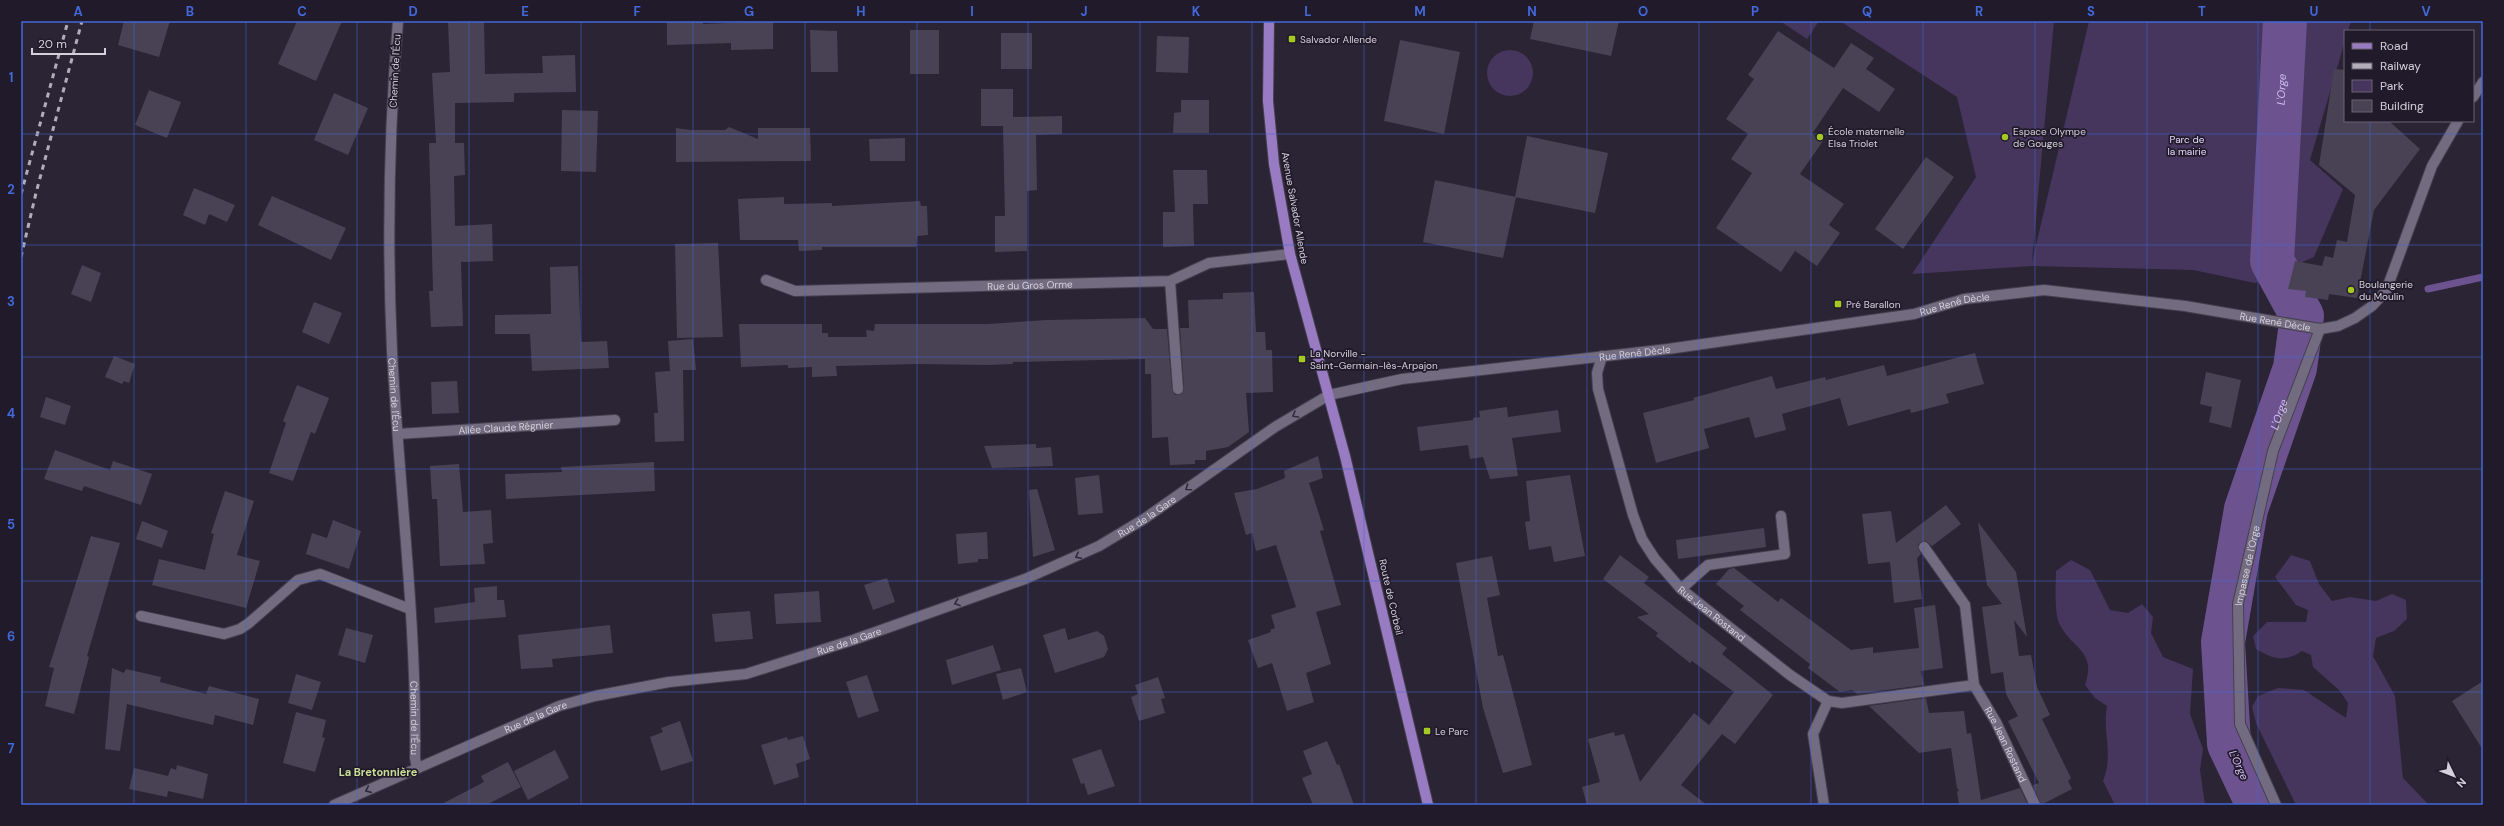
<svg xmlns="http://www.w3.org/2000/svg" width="2504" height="826" font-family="'DM Sans',sans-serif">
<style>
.green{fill:#46355d}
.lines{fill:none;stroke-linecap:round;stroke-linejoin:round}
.stream{stroke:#6c538f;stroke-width:7}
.river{stroke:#6c538f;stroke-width:44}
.building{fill:#494254}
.minor-casing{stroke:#45404e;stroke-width:12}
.major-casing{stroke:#45404e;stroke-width:12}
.minor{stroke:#736c80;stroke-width:10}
.major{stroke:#997bc3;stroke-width:10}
.rail{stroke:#b1adb9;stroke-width:3;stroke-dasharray:5 5;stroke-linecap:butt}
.oneway{stroke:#312a3b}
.grid{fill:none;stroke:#4268d9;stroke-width:1;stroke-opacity:0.55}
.poi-dot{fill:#a4c824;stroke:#211a2a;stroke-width:1.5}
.labels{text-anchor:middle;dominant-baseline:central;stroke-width:3.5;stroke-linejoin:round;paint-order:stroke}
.poi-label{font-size:10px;fill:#d4d0db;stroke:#211a2a;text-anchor:start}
.street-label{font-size:10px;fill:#d4d0db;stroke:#211a2a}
.park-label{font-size:10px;fill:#e6d9fd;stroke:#211a2a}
.water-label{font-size:11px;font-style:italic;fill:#d1bdf2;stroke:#211a2a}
.neighbourhood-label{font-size:11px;font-weight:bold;fill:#c9df95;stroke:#211a2a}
.neatline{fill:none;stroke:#4268d9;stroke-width:1.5}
.grid-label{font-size:13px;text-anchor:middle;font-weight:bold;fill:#4268d9}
</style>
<rect width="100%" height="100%" fill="#2a2434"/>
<!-- green -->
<g class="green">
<path d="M1780,21H1819L1807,39Z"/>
<path d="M1840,21H2054L2032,262L2089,21H2351L2348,31H2345V41L2310,160L2343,189L2314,257L2255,283L2193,270L2032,266L1912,274L1976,177L1957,97Z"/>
<circle cx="1510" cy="73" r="23"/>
<path d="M2291,555L2310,561L2319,584L2332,601L2350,597L2376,601L2392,594L2406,600L2407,619L2394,631L2376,638L2373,656L2395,696L2403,778L2429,805H2296L2256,723L2252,707L2258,696L2278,688L2304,690L2346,718L2348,703L2339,690L2313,667L2311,655L2302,651C2284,663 2273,659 2256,649L2253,636L2267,622H2306L2308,610L2296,605L2275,577Z"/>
<path d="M2071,560L2090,570L2110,610L2128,613L2142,604L2153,617L2151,633L2163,657L2193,669L2190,714L2203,749L2200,770L2205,805H2115L2103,781C2114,754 2102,733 2107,706L2095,698L2085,685C2097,650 2072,650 2059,623C2054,612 2056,583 2056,571Z"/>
</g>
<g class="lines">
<!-- stream -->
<path class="stream" d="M2428,289L2483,277"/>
<!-- river -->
<path class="river" id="s1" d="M2258,805L2229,744L2223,642L2246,509L2295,368L2302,316L2272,261L2285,21"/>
</g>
<!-- building -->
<g class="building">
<path d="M124,21H170L159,57L118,45Z"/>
<path d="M297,21H342L316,81L278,64Z"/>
<path d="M448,21H484L485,74L543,73L542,56L575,55L576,92L514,93V102L455,103V143H464L465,175L454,176L455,226L492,224L493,261L461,262L463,326L431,327L429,291H433L429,143H436L432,73L450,72Z"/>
<path d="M667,21H703V24L773,21V49L731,50V43L667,45Z"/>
<path d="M1534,21H1619L1611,56L1530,39Z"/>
<path d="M810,30L837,31L838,72H811Z"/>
<rect x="910" y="30" width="29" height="44"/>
<path d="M1778,31L1834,68L1851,43L1874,58L1866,69L1895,89L1879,112L1843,88L1812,134L1823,141L1800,174L1844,204L1829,225L1840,233L1817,266L1795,251L1781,272L1716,228L1752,173L1731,159L1748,134L1726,119L1754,79L1748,75Z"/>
<rect x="1001" y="33" width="31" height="36"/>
<path d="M1157,36L1189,37L1188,73L1156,72Z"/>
<path d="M1400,40L1460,52L1444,134L1384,121Z"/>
<path d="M2334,69L2345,70V121H2389L2420,149L2374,210L2357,298L2329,294L2328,300L2305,297L2306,291L2288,289L2295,261L2322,266L2325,256L2333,258L2337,240L2347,242L2355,195L2319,165Z"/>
<path d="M981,89H1013V117L1062,116V134L1036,135L1037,190L1027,191V251L995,252V216H1005L1003,126H981Z"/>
<path d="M149,90L181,102L167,138L135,125Z"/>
<path d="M334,93L368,108L348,155L314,140Z"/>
<path d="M1181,100H1209V133H1173L1174,113L1181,112Z"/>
<path d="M562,110L598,111L596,172L561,171Z"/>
<path d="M729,127L758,139V128H810L811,161L676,162V128L690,130H725Z"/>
<path d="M1527,136L1608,153L1595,213L1515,197Z"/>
<path d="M905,138V161H870L869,139Z"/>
<path d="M1926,157L1954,177L1903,249L1875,229Z"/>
<path d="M1173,170H1207L1208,204H1193L1194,246L1163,247V212H1175Z"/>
<path d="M1435,180L1516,197L1503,258L1423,242Z"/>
<path d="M194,188L235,205L227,222L209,214L205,225L183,215Z"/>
<path d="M272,196L346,228L331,260L258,225Z"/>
<path d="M784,197V204L832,203V206L920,201L921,206H927L928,235L917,236L916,247H822V250L799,251L798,240H740L738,199Z"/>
<path d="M718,243L723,337L677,338L675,244Z"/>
<path d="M82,265L101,273L91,302L71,294Z"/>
<path d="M578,266L581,342L607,341L609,368L532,371L530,334H495V315L551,314L550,267Z"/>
<path d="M1254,292L1256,332H1265L1266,350H1272L1273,392L1246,393L1249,432L1228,447L1206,451V460H1195V464L1170,465L1168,437L1152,438L1151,374H1145V359L1013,362V364L989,365L917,364L836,366L837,376L812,377V367L788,368V365L741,367L739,324H822V333H828V337H867L866,330L874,331L875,324H988L1047,320L1145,318L1153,329H1167L1172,389L1175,395H1179L1184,389L1180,328H1189L1188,300L1223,299V293Z"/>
<path d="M314,302L342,313L329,344L302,332Z"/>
<path d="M693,339L696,370H683L684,441L655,442L654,413H658L655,372L670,371L668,341Z"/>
<path d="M1975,353L1984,384L1946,394L1949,403L1911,413L1910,409L1848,426L1840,398L1782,414L1786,430L1755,438L1749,417L1704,429L1709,448L1656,463L1643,413L1694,400L1693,398L1772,376L1776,389L1825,377L1826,380L1884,365L1887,376Z"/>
<path d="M114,356L135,364L129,383L124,381L122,384L105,377Z"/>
<path d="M2206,372L2241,380L2231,428L2209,422L2212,407L2200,404Z"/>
<path d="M457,381L459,413L432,414L431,382Z"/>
<path d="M297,385L329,398L315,434L311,432L293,481L269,473L286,423L283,421Z"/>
<path d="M46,397L71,406L65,425L40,417Z"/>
<path d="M1507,407L1508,417L1558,410L1561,432L1512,438L1518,476L1490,479L1483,457L1470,459L1468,445L1420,451L1417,427L1473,420V418L1480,417L1479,411Z"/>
<path d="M1036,444V448L1051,447L1053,466L992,468L984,446Z"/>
<path d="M55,450L110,470L113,461L152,474L141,505L84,486L82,491L44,479Z"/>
<path d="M1318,456L1323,478L1309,483L1324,530L1320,531L1341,605L1316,612L1331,664L1306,673L1314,702L1287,711L1272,663L1258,668L1248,640L1271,632L1270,630L1275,628L1271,615L1296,607L1276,545L1256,551L1252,533L1246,535L1234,493L1257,489L1285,478L1284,471Z"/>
<path d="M654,462L655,491L506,499L505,474L562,472L561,467Z"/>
<path d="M459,464L463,512L491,510L493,543L483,544L485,564L440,566L437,499H432L430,466Z"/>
<path d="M1099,475L1103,513L1078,515L1075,478Z"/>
<path d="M1570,475L1585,556L1554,562L1551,546L1529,550L1525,522L1530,521L1526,481Z"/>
<path d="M1037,489L1055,550L1033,557L1029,490Z"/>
<path d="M225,491L254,501L237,555L260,561L246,608L152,585L159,559L205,570L214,534L211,533Z"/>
<path d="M1946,505L1961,524L1932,546L1926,541L1918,544V548L1921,554L1917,558L1922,599L1894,603L1890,562L1868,564L1862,514L1891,511L1896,543Z"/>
<path d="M333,520L361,531L349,569L306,554L312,533L327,538Z"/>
<path d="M142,521L168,531L162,548L136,539Z"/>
<path d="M1978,522L2016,572L2027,637L2014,620L2019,656L2031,655L2037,687L2050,715L2042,719L2071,778L2068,781L2072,789L2041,805L2033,785L2039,783L2008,721L2018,716L2006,694L2003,672L1991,674L1982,607L2002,604L1987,585Z"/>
<path d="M1764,528L1766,547L1678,559L1676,540Z"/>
<path d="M987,532L988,559H978V562L958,564L956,534Z"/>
<path d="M91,536L120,543L87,656L89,657L74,714L45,706L54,668L49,667Z"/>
<path d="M1620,555L1649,577L1644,583L1727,648L1722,654L1773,695L1735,744L1722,734L1681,785L1707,805H1587L1582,787L1600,782L1588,739L1614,732L1615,736L1624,734L1640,782L1694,713L1709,725L1734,692L1692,661L1690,663L1656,636L1658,633L1637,617L1649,614L1603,579Z"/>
<path d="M1492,556L1500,595L1487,598L1498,656L1503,655L1532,765L1503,773L1483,708L1456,563Z"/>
<path d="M1734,568L1778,602L1781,598L1851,650L1873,647V653L1919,648L1914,608L1935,605L1943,668L1921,671L1924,685L1857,694L1852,690L1840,692L1808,668L1810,664L1740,610L1744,606L1716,584L1729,569Z"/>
<path d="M887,578L895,602L873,610L864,585Z"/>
<path d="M497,586V600H504L506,617L435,623L434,608L475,602L474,588Z"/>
<path d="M819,591L821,622L776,624L774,594Z"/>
<path d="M750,611L753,639L715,642L712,614Z"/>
<path d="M610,625L613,653L552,659L553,667L521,669L518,635Z"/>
<path d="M346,628L373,635L365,663L338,655Z"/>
<path d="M1065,628L1068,640L1097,631L1104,636L1108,649L1104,657L1055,673L1043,635Z"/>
<path d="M993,645L1001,670L952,685L946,660Z"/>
<path d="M112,668L124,673L126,669L161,677L160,682L206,694L209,686L259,699L253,725L215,715L213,725L127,704L120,751L105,749Z"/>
<path d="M1021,668L1027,692L1003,700L996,674Z"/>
<path d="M296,674L321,682L312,710L288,703Z"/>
<path d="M867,675L879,711L858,718L846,682Z"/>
<path d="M1158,677L1165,698L1161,699L1165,713L1139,721L1131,697L1138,694L1135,685Z"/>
<path d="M2483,681V750L2452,701Z"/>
<path d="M1926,698L1929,713L1964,711L1967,734L1971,733L1981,800L2020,788L2028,805H1959L1957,792L1959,790L1957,788L1951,748L1919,753L1869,706Z"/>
<path d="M296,712L326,720L322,737L325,738L315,772L283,763Z"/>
<path d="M680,721L693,761L661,771L650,737L663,732L661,728Z"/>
<path d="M803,736L810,759L796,764L799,777L774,785L761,745L787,737L788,740Z"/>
<path d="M1327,741L1337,765L1339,764L1354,805H1313L1302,778L1312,774L1303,751Z"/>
<path d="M1101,749L1115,786L1088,795L1084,783L1081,784L1072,759Z"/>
<path d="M555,750L569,778L528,800L514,771Z"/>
<path d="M508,762L521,787L486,805H440L484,782L481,776Z"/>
<path d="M177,765L208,774L203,799L168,791L167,797L129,789L134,768L168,776L171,768L176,770Z"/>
</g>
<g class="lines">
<defs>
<g id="minor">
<path id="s2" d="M398,21C389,130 387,241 392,351C399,486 417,622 415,758L417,768"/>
<path d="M2473,97L2483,82"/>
<path id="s3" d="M766,280L795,291L1170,281L1209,263L1290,254"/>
<path d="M1170,281L1178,389"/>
<path id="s4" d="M1602,356L1597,373L1598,389L1633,515L1642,539L1655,559L1681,589L1790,675L1828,701L1842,703L1974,685"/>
<path id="s5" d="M398,434L615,420"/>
<path id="s6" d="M1924,547L1965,605L1974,685L1996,722L2035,805"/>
<path d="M1681,589L1708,565L1785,554L1781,516"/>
<path d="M141,616L224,634L240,629L249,623L298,580L320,574L410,609"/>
<path id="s7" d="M334,805L559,706L595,696L669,682L746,674L853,640L1025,579L1099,546L1144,519L1275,427L1329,395L1402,379L1668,349L1914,314L1964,299L2044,290L2185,306L2320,329L2338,326L2355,318L2372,306L2386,291L2432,166L2458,121"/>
<path d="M1824,805L1813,734L1828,701"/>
<path id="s8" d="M2276,805L2240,724L2238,604L2273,451L2320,329"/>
</g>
<path id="major" d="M1269,21L1268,101L1274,164L1290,254L1345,456L1428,805"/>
</defs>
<!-- minor casing -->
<use href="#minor" class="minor-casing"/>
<!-- major casing -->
<use href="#major" class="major-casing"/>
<!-- minor -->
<use href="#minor" class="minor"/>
<!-- major -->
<use href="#major" class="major"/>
<!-- rail -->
<g class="rail">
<path d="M21,194L68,21"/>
<path d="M21,257L36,193L82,21"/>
</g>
</g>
<!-- one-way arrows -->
<defs><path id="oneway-chevron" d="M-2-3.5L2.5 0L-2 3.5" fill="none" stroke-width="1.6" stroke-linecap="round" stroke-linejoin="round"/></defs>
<g class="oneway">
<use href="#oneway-chevron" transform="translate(1295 415) rotate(150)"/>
<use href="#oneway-chevron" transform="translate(1188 488) rotate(145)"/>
<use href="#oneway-chevron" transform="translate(1078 556) rotate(154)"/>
<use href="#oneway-chevron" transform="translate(957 603) rotate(160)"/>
<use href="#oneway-chevron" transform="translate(368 790) rotate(156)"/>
</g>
<!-- grid -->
<path class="grid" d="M134,21V805M246,21V805M357,21V805M469,21V805M581,21V805M693,21V805M805,21V805M917,21V805M1028,21V805M1140,21V805M1252,21V805M1364,21V805M1476,21V805M1587,21V805M1699,21V805M1811,21V805M1923,21V805M2035,21V805M2147,21V805M2258,21V805M2370,21V31M2370,121V805M21,134H2483M21,245H2483M21,357H2483M21,469H2483M21,581H2483M21,692H2483"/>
<!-- markers -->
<g class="poi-dot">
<rect x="1288" y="35" width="8" height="8" rx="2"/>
<circle cx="1820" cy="137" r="4"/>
<circle cx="2005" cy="137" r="4"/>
<circle cx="2351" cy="290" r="4"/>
<rect x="1834" y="300" width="8" height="8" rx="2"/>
<rect x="1298" y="355" width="8" height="8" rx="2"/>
<rect x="1423" y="727" width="8" height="8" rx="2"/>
</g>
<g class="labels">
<!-- poi labels -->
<g class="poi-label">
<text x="1300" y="39">Salvador Allende</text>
<text x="1828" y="131">École maternelle<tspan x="1828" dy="12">Elsa Triolet</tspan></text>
<text x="2013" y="131">Espace Olympe<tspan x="2013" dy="12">de Gouges</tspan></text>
<text x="2359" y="284">Boulangerie<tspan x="2359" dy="12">du Moulin</tspan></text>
<text x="1846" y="304">Pré Barallon</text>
<text x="1310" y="353">La Norville -<tspan x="1310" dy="12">Saint-Germain-lès-Arpajon</tspan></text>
<text x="1435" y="731">Le Parc</text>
</g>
<!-- street labels -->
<g class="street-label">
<text transform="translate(395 71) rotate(-87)">Chemin de l'Écu</text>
<text transform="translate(1295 208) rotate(80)">Avenue Salvador Allende</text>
<text stroke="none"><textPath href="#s3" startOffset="266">Rue du Gros Orme</textPath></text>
<text stroke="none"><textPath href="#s7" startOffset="1720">Rue René Dècle</textPath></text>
<text stroke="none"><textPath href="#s7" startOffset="2044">Rue René Dècle</textPath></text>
<text stroke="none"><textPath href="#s7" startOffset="1396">Rue René Dècle</textPath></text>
<text stroke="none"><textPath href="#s2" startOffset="374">Chemin de l'Écu</textPath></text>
<text stroke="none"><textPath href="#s5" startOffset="108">Allée Claude Régnier</textPath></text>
<text stroke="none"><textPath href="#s7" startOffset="868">Rue de la Gare</textPath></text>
<text stroke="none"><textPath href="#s8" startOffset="248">Impasse de l'Orge</textPath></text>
<text transform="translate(1391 597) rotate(77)">Route de Corbeil</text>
<text stroke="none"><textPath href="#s4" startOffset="293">Rue Jean Rostand</textPath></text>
<text stroke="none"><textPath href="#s7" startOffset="544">Rue de la Gare</textPath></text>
<text stroke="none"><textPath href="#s7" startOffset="220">Rue de la Gare</textPath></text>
<text stroke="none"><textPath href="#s2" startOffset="698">Chemin de l'Écu</textPath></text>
<text stroke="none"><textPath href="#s6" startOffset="219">Rue Jean Rostand</textPath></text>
</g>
<!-- park labels -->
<g class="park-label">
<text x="2187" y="139">Parc de<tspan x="2187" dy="12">la mairie</tspan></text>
</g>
<!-- water labels -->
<g class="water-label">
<text stroke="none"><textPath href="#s1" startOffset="741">L'Orge</textPath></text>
<text stroke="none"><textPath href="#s1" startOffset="405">L'Orge</textPath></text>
<text transform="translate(2239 765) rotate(65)">L'Orge</text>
</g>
<!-- neighbourhood labels -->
<g class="neighbourhood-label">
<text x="378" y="772">La Bretonnière</text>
</g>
</g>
<!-- border -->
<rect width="2504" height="826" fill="none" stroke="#211a2a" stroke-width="44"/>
<!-- legend -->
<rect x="2344" y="30" width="130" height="92" fill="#211a2a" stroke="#696371"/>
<rect x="2352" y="43" width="20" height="6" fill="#997bc3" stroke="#696371"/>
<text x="2380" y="50" font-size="12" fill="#d4d0db">Road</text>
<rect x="2352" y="63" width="20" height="6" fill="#b1adb9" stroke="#696371"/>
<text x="2380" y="70" font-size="12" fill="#d4d0db">Railway</text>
<rect x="2352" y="80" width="20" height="12" fill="#46355d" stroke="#696371"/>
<text x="2380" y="90" font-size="12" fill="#d4d0db">Park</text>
<rect x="2352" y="100" width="20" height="12" fill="#494254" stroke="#696371"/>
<text x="2380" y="110" font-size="12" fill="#d4d0db">Building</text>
<!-- north arrow -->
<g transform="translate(2454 776) rotate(133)" stroke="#211a2a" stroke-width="3" paint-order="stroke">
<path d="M0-3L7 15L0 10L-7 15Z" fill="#d4d0db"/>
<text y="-6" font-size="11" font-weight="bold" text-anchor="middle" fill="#d4d0db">N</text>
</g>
<!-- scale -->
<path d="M32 48v6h73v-6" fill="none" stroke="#d4d0db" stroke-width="2"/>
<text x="38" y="48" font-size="12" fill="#d4d0db" stroke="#211a2a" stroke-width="3" paint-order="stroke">20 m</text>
<rect x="22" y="22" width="2460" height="782" class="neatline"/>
<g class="grid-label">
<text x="78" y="16">A</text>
<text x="190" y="16">B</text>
<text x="302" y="16">C</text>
<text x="413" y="16">D</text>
<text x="525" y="16">E</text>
<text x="637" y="16">F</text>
<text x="749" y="16">G</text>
<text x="861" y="16">H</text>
<text x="972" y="16">I</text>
<text x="1084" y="16">J</text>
<text x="1196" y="16">K</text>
<text x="1308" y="16">L</text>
<text x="1420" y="16">M</text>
<text x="1532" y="16">N</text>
<text x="1643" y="16">O</text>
<text x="1755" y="16">P</text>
<text x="1867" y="16">Q</text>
<text x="1979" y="16">R</text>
<text x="2091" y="16">S</text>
<text x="2202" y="16">T</text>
<text x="2314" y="16">U</text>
<text x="2426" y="16">V</text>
<text x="11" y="82">1</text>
<text x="11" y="194">2</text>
<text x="11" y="306">3</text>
<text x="11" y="418">4</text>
<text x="11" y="529">5</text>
<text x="11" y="641">6</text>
<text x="11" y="753">7</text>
</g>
</svg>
